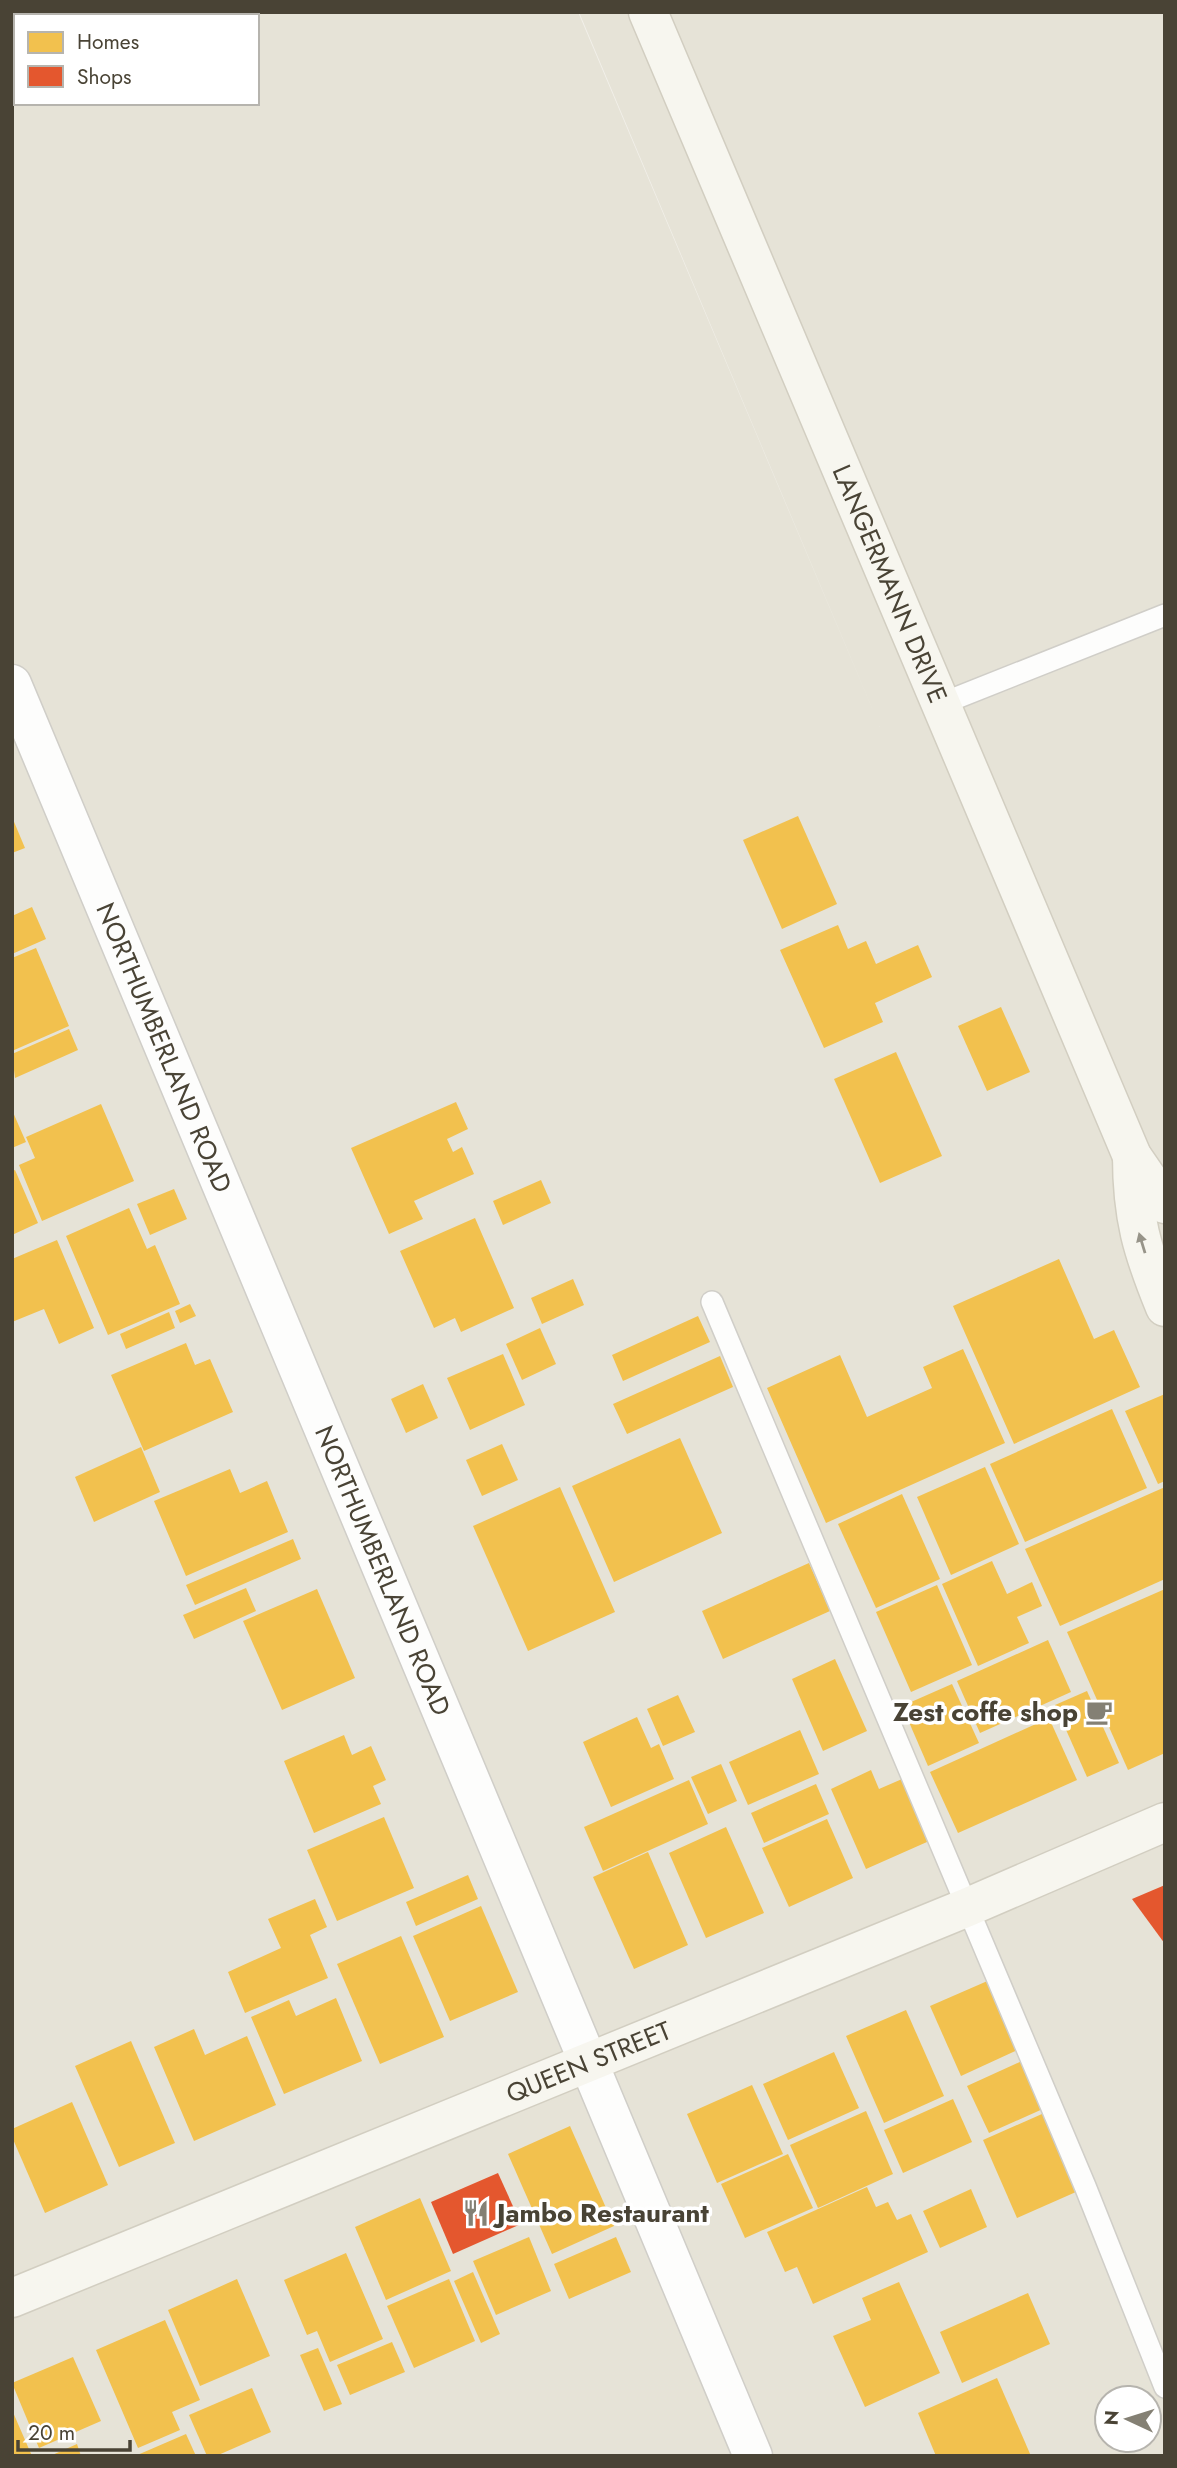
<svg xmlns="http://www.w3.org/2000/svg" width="1177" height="2468" font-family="Jost,sans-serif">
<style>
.residential{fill:#e6e3d7;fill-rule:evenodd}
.homes{fill:#f2c14e}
.shops{fill:#e4572e}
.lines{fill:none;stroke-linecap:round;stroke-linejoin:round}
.service-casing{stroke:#d0cec8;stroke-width:24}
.minor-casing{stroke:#d0cec8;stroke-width:41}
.secondary-casing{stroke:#d2cec1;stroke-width:41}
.service{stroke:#fdfdfc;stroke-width:21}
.minor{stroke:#fdfdfc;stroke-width:38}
.secondary{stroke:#f7f6ef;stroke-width:38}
.oneway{fill:#979489}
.labels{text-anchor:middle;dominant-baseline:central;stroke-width:7;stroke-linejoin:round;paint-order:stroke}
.street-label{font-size:26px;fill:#494335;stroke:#fff}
.poi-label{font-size:26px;font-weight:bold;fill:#494335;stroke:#fff;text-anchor:end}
</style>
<rect width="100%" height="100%" fill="#f2f0ea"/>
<!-- residential -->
<path class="residential" d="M12,12H578L880,727L579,12H1165V2456H12ZM16,16H257V103H16ZM1107,2398H1149V2440H1107Z"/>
<!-- homes -->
<g class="homes">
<path d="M34,12H112L113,15L36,16Z"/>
<path d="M798,816L837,904L782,929L743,840Z"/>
<path d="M12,817L25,848L12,853Z"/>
<path d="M32,907L46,939L12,954V916Z"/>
<path d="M838,925L848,949L866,941L876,964L918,945L932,977L875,1003L883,1022L824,1048L780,950Z"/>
<path d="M36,948L69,1026L12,1051V958Z"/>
<path d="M1001,1007L1030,1072L987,1091L958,1026Z"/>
<path d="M69,1029L78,1050L15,1078L12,1054Z"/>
<path d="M896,1052L942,1156L880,1183L834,1079Z"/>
<path d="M456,1102L468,1129L447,1139L453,1152L462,1147L474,1174L414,1201L423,1219L389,1234L351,1148Z"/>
<path d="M101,1104L134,1181L42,1221L19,1165L35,1158L26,1137Z"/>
<path d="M12,1110L26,1142L12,1148Z"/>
<path d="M15,1170L38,1223L12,1235V1171Z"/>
<path d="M541,1180L551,1203L503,1225L493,1201Z"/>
<path d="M174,1189L187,1219L150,1235L137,1204Z"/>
<path d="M129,1208L147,1249L155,1245L180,1304L108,1335L66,1236Z"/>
<path d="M475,1218L514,1308L461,1332L455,1318L434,1328L400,1251Z"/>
<path d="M57,1240L94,1328L59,1344L44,1309L12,1322V1259Z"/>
<path d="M1059,1259L1094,1339L1114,1330L1140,1387L1014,1444L953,1306Z"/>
<path d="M573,1279L584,1305L542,1324L531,1298Z"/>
<path d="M190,1304L196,1316L180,1323L175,1311Z"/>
<path d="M169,1312L175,1328L126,1349L120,1334Z"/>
<path d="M698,1316L710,1342L623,1381L612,1355Z"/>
<path d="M540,1328L556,1364L522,1380L506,1344Z"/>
<path d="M186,1343L195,1365L210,1359L233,1412L144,1451L111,1375Z"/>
<path d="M963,1349L1005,1443L826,1523L767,1388L840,1355L867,1417L932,1388L923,1367Z"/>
<path d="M503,1354L525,1405L470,1430L447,1378Z"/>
<path d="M720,1356L733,1387L627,1434L613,1404Z"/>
<path d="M423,1384L438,1418L406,1433L391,1399Z"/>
<path d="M1165,1394V1481L1158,1484L1125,1411Z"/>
<path d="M1112,1409L1147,1488L1025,1542L990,1464Z"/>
<path d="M680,1438L722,1533L614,1582L572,1486Z"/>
<path d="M502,1444L518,1480L482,1496L466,1460Z"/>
<path d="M141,1447L160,1492L94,1522L75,1477Z"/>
<path d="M985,1467L1019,1544L951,1575L917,1497Z"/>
<path d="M230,1469L240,1493L267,1481L288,1532L186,1576L154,1501Z"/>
<path d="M560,1487L615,1612L528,1651L473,1526Z"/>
<path d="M1165,1487V1579L1060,1626L1025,1549Z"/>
<path d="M902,1494L940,1579L876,1608L838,1524Z"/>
<path d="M293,1539L301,1559L195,1605L186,1585Z"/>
<path d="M992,1561L1007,1594L1032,1582L1042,1606L1017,1617L1029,1643L978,1666L942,1584Z"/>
<path d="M809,1563L830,1611L723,1659L702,1611Z"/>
<path d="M937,1585L972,1665L911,1692L876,1612Z"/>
<path d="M246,1588L256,1611L194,1639L183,1615Z"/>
<path d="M317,1589L355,1678L282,1710L243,1621Z"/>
<path d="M1165,1589V1753L1128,1770L1067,1632Z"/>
<path d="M1048,1640L1071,1692L980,1733L957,1681Z"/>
<path d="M835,1659L867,1731L823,1751L792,1679Z"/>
<path d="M952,1684L979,1743L928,1766L902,1706Z"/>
<path d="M1087,1691L1119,1763L1087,1777L1055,1705Z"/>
<path d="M678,1695L695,1732L663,1746L647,1709Z"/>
<path d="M637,1717L651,1748L659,1744L674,1779L611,1807L583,1742Z"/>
<path d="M1049,1718L1077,1780L958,1833L930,1772Z"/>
<path d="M800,1730L819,1774L748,1805L729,1762Z"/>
<path d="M344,1735L352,1755L371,1746L386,1780L373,1786L381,1804L314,1833L284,1761Z"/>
<path d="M721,1764L737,1801L708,1814L691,1777Z"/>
<path d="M871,1770L879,1789L909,1776L936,1838L866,1869L831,1789Z"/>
<path d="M689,1780L708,1824L603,1871L584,1827Z"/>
<path d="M816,1784L829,1814L764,1843L751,1813Z"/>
<path d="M384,1817L414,1888L337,1921L307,1850Z"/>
<path d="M827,1819L853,1878L789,1907L762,1848Z"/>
<path d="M726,1827L764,1913L706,1938L669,1853Z"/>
<path d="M648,1852L688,1945L634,1969L593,1877Z"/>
<path d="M468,1875L478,1899L416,1926L406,1902Z"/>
<path d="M315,1899L327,1927L310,1935L328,1978L245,2013L228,1972L281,1948L268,1919Z"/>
<path d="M481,1906L518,1992L450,2021L413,1936Z"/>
<path d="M401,1936L444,2037L380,2064L337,1964Z"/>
<path d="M992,1979L1022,2048L961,2076L930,2006Z"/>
<path d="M336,1998L362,2061L284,2094L251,2017L289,2000L296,2016Z"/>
<path d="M906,2010L944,2096L884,2123L846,2036Z"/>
<path d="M194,2029L205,2055L247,2036L276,2105L194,2141L154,2047Z"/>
<path d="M131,2041L175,2143L119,2167L75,2066Z"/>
<path d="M834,2052L859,2108L788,2140L763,2084Z"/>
<path d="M1024,2060L1045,2108L989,2133L967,2086Z"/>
<path d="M752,2085L783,2154L717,2183L687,2114Z"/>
<path d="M953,2099L972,2142L903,2173L884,2130Z"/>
<path d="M72,2102L108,2185L45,2213L12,2137V2129Z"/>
<path d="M1051,2110L1085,2188L1017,2218L983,2140Z"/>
<path d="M866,2111L893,2174L818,2208L790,2145Z"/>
<path d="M570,2126L614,2226L552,2254L508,2154Z"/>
<path d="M788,2154L813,2208L745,2238L721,2184Z"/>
<path d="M867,2187L876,2207L888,2202L897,2220L911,2214L928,2252L813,2304L797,2267L785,2272L767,2232Z"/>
<path d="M971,2189L987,2227L940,2248L923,2211Z"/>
<path d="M420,2198L451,2271L386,2300L355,2227Z"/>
<path d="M529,2237L551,2291L496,2315L473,2261Z"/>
<path d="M616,2237L631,2272L569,2299L554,2264Z"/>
<path d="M346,2253L383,2339L330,2362L317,2331L307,2335L284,2280Z"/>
<path d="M473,2272L500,2334L481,2343L454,2281Z"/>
<path d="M237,2279L270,2356L200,2386L168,2310Z"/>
<path d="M449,2279L475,2341L414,2368L387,2306Z"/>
<path d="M899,2282L940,2373L865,2407L833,2336L871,2320L862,2298Z"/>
<path d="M1028,2293L1050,2344L962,2383L940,2332Z"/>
<path d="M165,2320L200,2400L172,2412L180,2430L138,2448L96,2350Z"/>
<path d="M392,2342L405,2372L350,2395L337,2365Z"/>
<path d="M318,2348L342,2404L324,2411L300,2355Z"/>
<path d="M73,2357L101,2421L39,2448L12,2383Z"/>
<path d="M997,2378L1031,2456H936L918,2413Z"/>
<path d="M252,2388L271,2432L216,2456H207L189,2415Z"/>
<path d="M12,2410L32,2456H12Z"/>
<path d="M186,2434L196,2456H135Z"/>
<path d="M77,2444L81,2456H50Z"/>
</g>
<!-- shops -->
<g class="shops">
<path d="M1165,1885V1944L1132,1899Z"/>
<path d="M498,2173L521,2224L453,2254L431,2202Z"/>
</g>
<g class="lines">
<defs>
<g id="service">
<path d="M941,704L1165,615"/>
<path d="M712,1302L1085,2186L1165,2387"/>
</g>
<g id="minor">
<path id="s1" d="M12,684L753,2456"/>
</g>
<g id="secondary">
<path id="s2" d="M648,12L1132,1156L1165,1204"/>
<path d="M1132,1156C1132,1217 1142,1251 1165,1307"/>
<path id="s3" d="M12,2298L968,1907L1165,1822"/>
</g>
</defs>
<!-- service casing -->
<use href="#service" class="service-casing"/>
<!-- minor casing -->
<use href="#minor" class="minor-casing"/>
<!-- secondary casing -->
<use href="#secondary" class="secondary-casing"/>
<!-- service -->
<use href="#service" class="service"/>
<!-- minor -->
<use href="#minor" class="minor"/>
<!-- secondary -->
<use href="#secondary" class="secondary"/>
</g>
<!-- one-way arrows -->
<defs><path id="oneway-solid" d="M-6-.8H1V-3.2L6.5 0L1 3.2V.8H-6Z" transform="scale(1.75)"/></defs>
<use class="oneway" href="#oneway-solid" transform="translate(1142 1243) rotate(-107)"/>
<!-- icons -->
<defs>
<symbol id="cafe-bare" viewBox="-9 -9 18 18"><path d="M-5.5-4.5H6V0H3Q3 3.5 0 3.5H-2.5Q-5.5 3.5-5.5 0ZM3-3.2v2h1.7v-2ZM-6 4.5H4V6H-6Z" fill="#848074" stroke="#fff" stroke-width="2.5" paint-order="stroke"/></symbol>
<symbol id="restaurant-bare" viewBox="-9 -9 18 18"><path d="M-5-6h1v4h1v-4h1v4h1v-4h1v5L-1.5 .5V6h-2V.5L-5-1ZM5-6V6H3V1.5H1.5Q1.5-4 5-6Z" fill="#848074" stroke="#fff" stroke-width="2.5" paint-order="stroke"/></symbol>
</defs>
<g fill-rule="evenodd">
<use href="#cafe-bare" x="1080" y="1693" width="38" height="38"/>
<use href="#restaurant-bare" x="457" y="2194" width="38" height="38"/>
</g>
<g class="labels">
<!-- street labels -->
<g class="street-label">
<text stroke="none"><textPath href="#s2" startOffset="621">LANGERMANN DRIVE</textPath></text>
<text stroke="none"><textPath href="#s1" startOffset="394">NORTHUMBERLAND ROAD</textPath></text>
<text stroke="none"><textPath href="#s1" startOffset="961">NORTHUMBERLAND ROAD</textPath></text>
<text stroke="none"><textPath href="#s3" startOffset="623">QUEEN STREET</textPath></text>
</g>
<!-- poi labels -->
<g class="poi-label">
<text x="1078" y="1712">Zest coffe shop</text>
<text x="497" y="2213" text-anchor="start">Jambo Restaurant</text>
</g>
</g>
<!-- border -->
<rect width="1177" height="2468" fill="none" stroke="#494335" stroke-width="28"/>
<!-- legend -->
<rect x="14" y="14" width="245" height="91" fill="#ffffff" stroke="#b6b4ae" stroke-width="2"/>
<rect x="28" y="32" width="35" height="21" fill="#f2c14e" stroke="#b6b4ae" stroke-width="2"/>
<text x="77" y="49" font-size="21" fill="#494335">Homes</text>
<rect x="28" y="66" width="35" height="21" fill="#e4572e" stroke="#b6b4ae" stroke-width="2"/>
<text x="77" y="84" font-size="21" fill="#494335">Shops</text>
<!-- north arrow -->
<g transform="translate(1128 2419) rotate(274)"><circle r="33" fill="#ffffff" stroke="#b6b4ae" stroke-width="2"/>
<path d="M0-5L12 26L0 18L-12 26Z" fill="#848074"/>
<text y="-10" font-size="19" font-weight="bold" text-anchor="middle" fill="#494335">N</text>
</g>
<!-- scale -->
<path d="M18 2440v10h112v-10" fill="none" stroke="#494335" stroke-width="3.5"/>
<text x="28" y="2440" font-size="21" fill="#494335" stroke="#ffffff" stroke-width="5" paint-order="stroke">20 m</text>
</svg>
